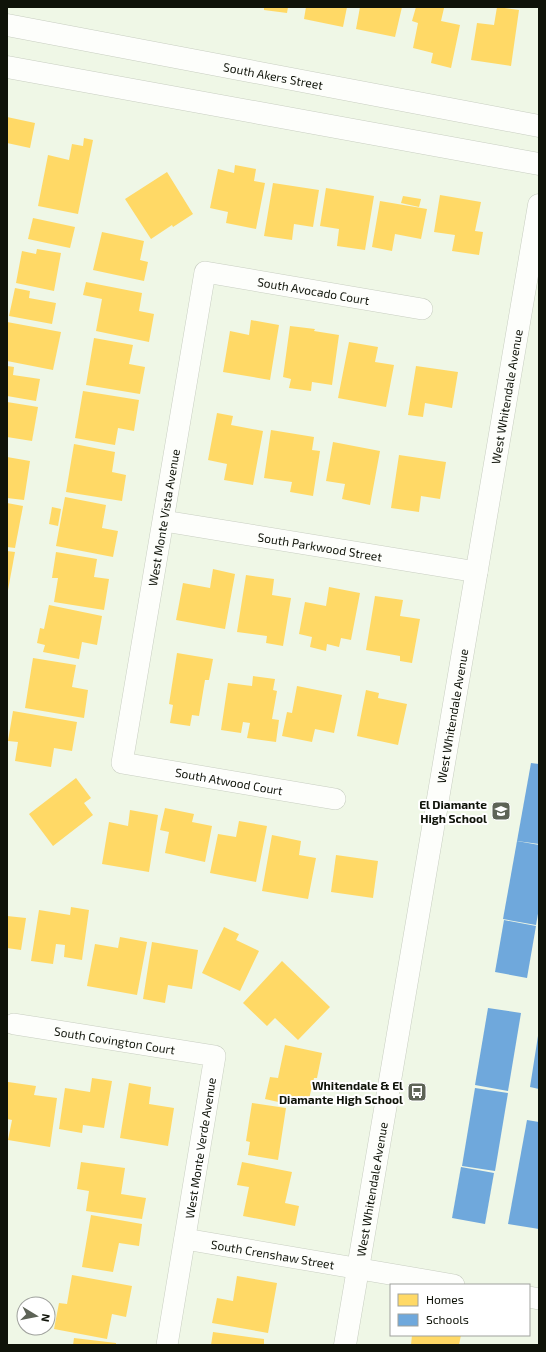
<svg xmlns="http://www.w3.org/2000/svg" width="546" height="1352" font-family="'Exo 2',sans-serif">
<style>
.homes{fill:#ffd966}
.schools{fill:#6fa8dc}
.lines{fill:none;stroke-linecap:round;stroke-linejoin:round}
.street-casing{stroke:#c8cec1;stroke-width:22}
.secondary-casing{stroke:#c8cec1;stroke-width:23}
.street{stroke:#fdfefb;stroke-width:21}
.secondary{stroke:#fdfefb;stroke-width:22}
.labels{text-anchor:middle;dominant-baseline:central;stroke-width:4;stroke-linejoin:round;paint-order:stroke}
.street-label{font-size:12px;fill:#0f1309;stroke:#fff}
.poi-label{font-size:12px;font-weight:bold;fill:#0f1309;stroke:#fff;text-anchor:end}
</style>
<rect width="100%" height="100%" fill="#eff7e6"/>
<!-- homes -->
<g class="homes">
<path d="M264,7H288L287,13L264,10Z"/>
<path d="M306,7H347L343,27L304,19Z"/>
<path d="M360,7H402L395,37L356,29Z"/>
<path d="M416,7L444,8L441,21L460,25L451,68L431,63L433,53L413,48L418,23L412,21Z"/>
<path d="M497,7L519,10L511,66L471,60L477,23L494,25Z"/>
<path d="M7,117L35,123L30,148L7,143Z"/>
<path d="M84,138L93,140L78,214L38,206L48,155L69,160L72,144L83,146Z"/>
<path d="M235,165L256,169L254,181L265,183L256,229L226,223L228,212L210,208L218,169L234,173Z"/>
<path d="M167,172L193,214L173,227L172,225L151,239L125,199Z"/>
<path d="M273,183L319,190L313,227L294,224L292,240L264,236Z"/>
<path d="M326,188L374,196L365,250L337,246L339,229L320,226Z"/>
<path d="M440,195L481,202L475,231L483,232L479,255L452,251L455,235L434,232Z"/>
<path d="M403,196L421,199L419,207L401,203Z"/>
<path d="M380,201L427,209L421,239L395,234L392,251L372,247Z"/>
<path d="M33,218L75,227L70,248L28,239Z"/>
<path d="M102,232L144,241L140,260L148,262L144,281L93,270Z"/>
<path d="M37,249L61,253L54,291L16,283L22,251L36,254Z"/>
<path d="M86,282L142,293L139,311L154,314L149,342L96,331L102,299L83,295Z"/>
<path d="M15,288L30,291L29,298L56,303L52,324L9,316Z"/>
<path d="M251,320L279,325L270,380L223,372L230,331L249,335Z"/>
<path d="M7,322L61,332L53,370L7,361Z"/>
<path d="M290,326L315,329L314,331L339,335L332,385L312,382L311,391L289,388L291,379L283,377Z"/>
<path d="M94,338L133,345L129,364L145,367L140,394L86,385Z"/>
<path d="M349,342L378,347L375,362L394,365L386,407L338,398Z"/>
<path d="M7,366L14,367L13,375L40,379L36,401L7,396Z"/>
<path d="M416,366L458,372L452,408L425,403L423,417L408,415Z"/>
<path d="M83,391L139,400L134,431L118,428L115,445L75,438Z"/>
<path d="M7,402L38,407L32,441L7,437Z"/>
<path d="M217,413L233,416L231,425L263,431L253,485L224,480L227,464L208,460Z"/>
<path d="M271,430L314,437L312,450L320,451L313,496L290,492L292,482L264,478Z"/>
<path d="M333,442L380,451L370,505L342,499L345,484L326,481Z"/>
<path d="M74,444L115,452L112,472L126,475L122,501L66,492Z"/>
<path d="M399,455L446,462L440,499L421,496L419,512L391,508Z"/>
<path d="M7,457L30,461L24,500L7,498Z"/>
<path d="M65,497L106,505L102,528L118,531L113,557L56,546Z"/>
<path d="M7,503L23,506L15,548L7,547Z"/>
<path d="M52,507L61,509L58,526L49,524Z"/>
<path d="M7,551L15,552L8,590H7Z"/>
<path d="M56,552L97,559L94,577L109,579L104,610L54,602L58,578H52Z"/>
<path d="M213,569L235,574L225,629L176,620L183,583L210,588Z"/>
<path d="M246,575L274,579L272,595L291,598L283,646L266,643L267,636L237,632Z"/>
<path d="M329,587L360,593L351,640L341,638L339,647L327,644L326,651L310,647L312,637L299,634L305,602L326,606Z"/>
<path d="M375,596L403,600L400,616L420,619L412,663L400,661V656L366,650Z"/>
<path d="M49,605L102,616L97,645L82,642L79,659L43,652L45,645L37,643L40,628L44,629Z"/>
<path d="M177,653L213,659L209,680H205L199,716L192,715L190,726L170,723L173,705L169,704Z"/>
<path d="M33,658L76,665L72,687L88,690L84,718L25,708Z"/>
<path d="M253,676L275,679L273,690L277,691L272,719L279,720L276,742L247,738L250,723L243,722L241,733L221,730L228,683L252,686Z"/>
<path d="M297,686L342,695L334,733L315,729L312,742L282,736L287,712L292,713Z"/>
<path d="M366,690L379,693L378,698L407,704L398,745L357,736Z"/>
<path d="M13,711L77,722L72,751L54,748L51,767L15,761L18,742L8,741Z"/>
<path d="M76,778L91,798L84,803L93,815L53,846L29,814Z"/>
<path d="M165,808L194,814L192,822L212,826L205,862L165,853L169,832L160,830Z"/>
<path d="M130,810L158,815L149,872L102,864L109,822L128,826Z"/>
<path d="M239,821L267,826L256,882L210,873L218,834L236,837Z"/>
<path d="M272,835L301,841L299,855L316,858L308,899L262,891Z"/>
<path d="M336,855L378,861L373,898L331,892Z"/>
<path d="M71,907L89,910L82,960L64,957L65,945L56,944L53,964L31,961L39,910L70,915Z"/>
<path d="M7,916L26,918L21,950L7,948Z"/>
<path d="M224,927L239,934L236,940L259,951L240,991L202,973Z"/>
<path d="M120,937L147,942L137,995L87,986L95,944L118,948Z"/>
<path d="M152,942L198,950L192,989L168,985L165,1003L143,999Z"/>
<path d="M282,961L330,1007L298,1040L275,1018L267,1026L243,1003Z"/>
<path d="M285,1045L322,1053L317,1078H314L309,1099L298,1096L296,1106L265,1099L270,1077L278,1078Z"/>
<path d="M92,1078L112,1081L104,1128L83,1125L82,1133L59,1129L65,1088L90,1092Z"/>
<path d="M8,1082L36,1086L34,1095L57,1098L50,1147L8,1140L12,1120L7,1119V1091Z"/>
<path d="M129,1083L151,1087L149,1104L174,1108L168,1146L120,1138Z"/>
<path d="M252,1103L286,1108L278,1160L248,1155L250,1142L246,1141Z"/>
<path d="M81,1162L125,1168L121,1194L146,1198L142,1219L86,1211L89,1191L77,1189Z"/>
<path d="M242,1162L292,1172L285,1203L299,1206L295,1226L243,1216L249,1187L237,1185Z"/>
<path d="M91,1215L142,1224L139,1246L119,1243L113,1272L82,1267Z"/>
<path d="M72,1275L132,1286L126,1317L112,1314L107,1339L54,1329L59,1303L67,1304Z"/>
<path d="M237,1276L277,1283L268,1333L212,1323L217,1298L233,1301Z"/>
<path d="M213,1332L264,1339V1345H211Z"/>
<path d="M412,1335H461L459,1345H411Z"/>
<path d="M74,1338L116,1343V1345H73Z"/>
</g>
<!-- schools -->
<g class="schools">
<path d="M531,763L539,764V844L517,841Z"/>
<path d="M517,841L539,845V908L536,925L503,919Z"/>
<path d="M504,920L536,926L527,978L495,972Z"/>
<path d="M488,1008L521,1013L508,1091L475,1085Z"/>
<path d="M538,1036H539V1089L530,1087Z"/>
<path d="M475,1088L508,1093L495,1171L462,1166Z"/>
<path d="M527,1120L539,1122V1229L508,1224Z"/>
<path d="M461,1167L494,1173L485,1224L452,1218Z"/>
</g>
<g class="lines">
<defs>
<g id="street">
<path id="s1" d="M164,521L477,572"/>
<path id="s2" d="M335,799L122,763L205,272L422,309"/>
<path id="s3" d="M14,1024L215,1056L167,1345"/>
<path id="s4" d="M185,1239L454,1285"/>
<path d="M529,1297L539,1299"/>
</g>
<g id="secondary">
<path id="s5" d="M7,25L539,126"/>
<path d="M7,67L539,164"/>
<path id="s6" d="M345,1345L539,205"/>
</g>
</defs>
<!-- street casing -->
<use href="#street" class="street-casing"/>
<!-- secondary casing -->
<use href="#secondary" class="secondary-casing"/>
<!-- street -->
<use href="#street" class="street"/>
<!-- secondary -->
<use href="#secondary" class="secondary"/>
</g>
<!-- icons -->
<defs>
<symbol id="school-square" viewBox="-11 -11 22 22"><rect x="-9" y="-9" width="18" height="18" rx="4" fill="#5d6356" stroke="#fff"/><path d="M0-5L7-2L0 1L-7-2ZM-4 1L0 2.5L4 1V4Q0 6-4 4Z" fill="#fff"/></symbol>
<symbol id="bus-square" viewBox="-11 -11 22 22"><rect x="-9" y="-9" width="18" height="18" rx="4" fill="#5d6356" stroke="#fff"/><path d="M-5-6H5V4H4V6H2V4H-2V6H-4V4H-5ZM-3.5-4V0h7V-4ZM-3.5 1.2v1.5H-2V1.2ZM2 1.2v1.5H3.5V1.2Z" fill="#fff"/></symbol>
</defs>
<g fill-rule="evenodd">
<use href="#school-square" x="490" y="800" width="22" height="22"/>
<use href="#bus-square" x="406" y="1081" width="22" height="22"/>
</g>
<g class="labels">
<!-- street labels -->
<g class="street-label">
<text stroke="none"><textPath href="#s5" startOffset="271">South Akers Street</textPath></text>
<text stroke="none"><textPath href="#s2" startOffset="824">South Avocado Court</textPath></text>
<text stroke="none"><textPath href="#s6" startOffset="962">West Whitendale Avenue</textPath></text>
<text stroke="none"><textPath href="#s2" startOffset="465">West Monte Vista Avenue</textPath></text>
<text stroke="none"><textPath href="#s1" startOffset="158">South Parkwood Street</textPath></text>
<text stroke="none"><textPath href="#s6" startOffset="638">West Whitendale Avenue</textPath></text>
<text transform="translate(229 781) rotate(10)">South Atwood Court</text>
<text stroke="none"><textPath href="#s3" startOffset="102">South Covington Court</textPath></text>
<text transform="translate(200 1148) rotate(-81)">West Monte Verde Avenue</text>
<text stroke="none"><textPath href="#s6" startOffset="158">West Whitendale Avenue</textPath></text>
<text stroke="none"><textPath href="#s4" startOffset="89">South Crenshaw Street</textPath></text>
</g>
<!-- poi labels -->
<g class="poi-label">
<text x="487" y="804">El Diamante<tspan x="487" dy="14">High School</tspan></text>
<text x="403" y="1085">Whitendale &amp; El<tspan x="403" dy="14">Diamante High School</tspan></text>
</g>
</g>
<!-- border -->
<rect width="546" height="1352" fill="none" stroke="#0f1309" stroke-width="16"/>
<!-- legend -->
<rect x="390" y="1284" width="140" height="52" fill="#ffffff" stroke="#9fa19d"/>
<rect x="398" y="1294" width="20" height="12" fill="#ffd966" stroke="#9fa19d"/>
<text x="426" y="1304" font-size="12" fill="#0f1309">Homes</text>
<rect x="398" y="1314" width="20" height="12" fill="#6fa8dc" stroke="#9fa19d"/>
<text x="426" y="1324" font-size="12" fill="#0f1309">Schools</text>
<!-- north arrow -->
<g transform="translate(36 1316) rotate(100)"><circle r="19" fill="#ffffff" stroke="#9fa19d"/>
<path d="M0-3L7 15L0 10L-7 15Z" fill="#5d6356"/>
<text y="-6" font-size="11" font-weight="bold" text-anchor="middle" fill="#0f1309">N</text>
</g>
</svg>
